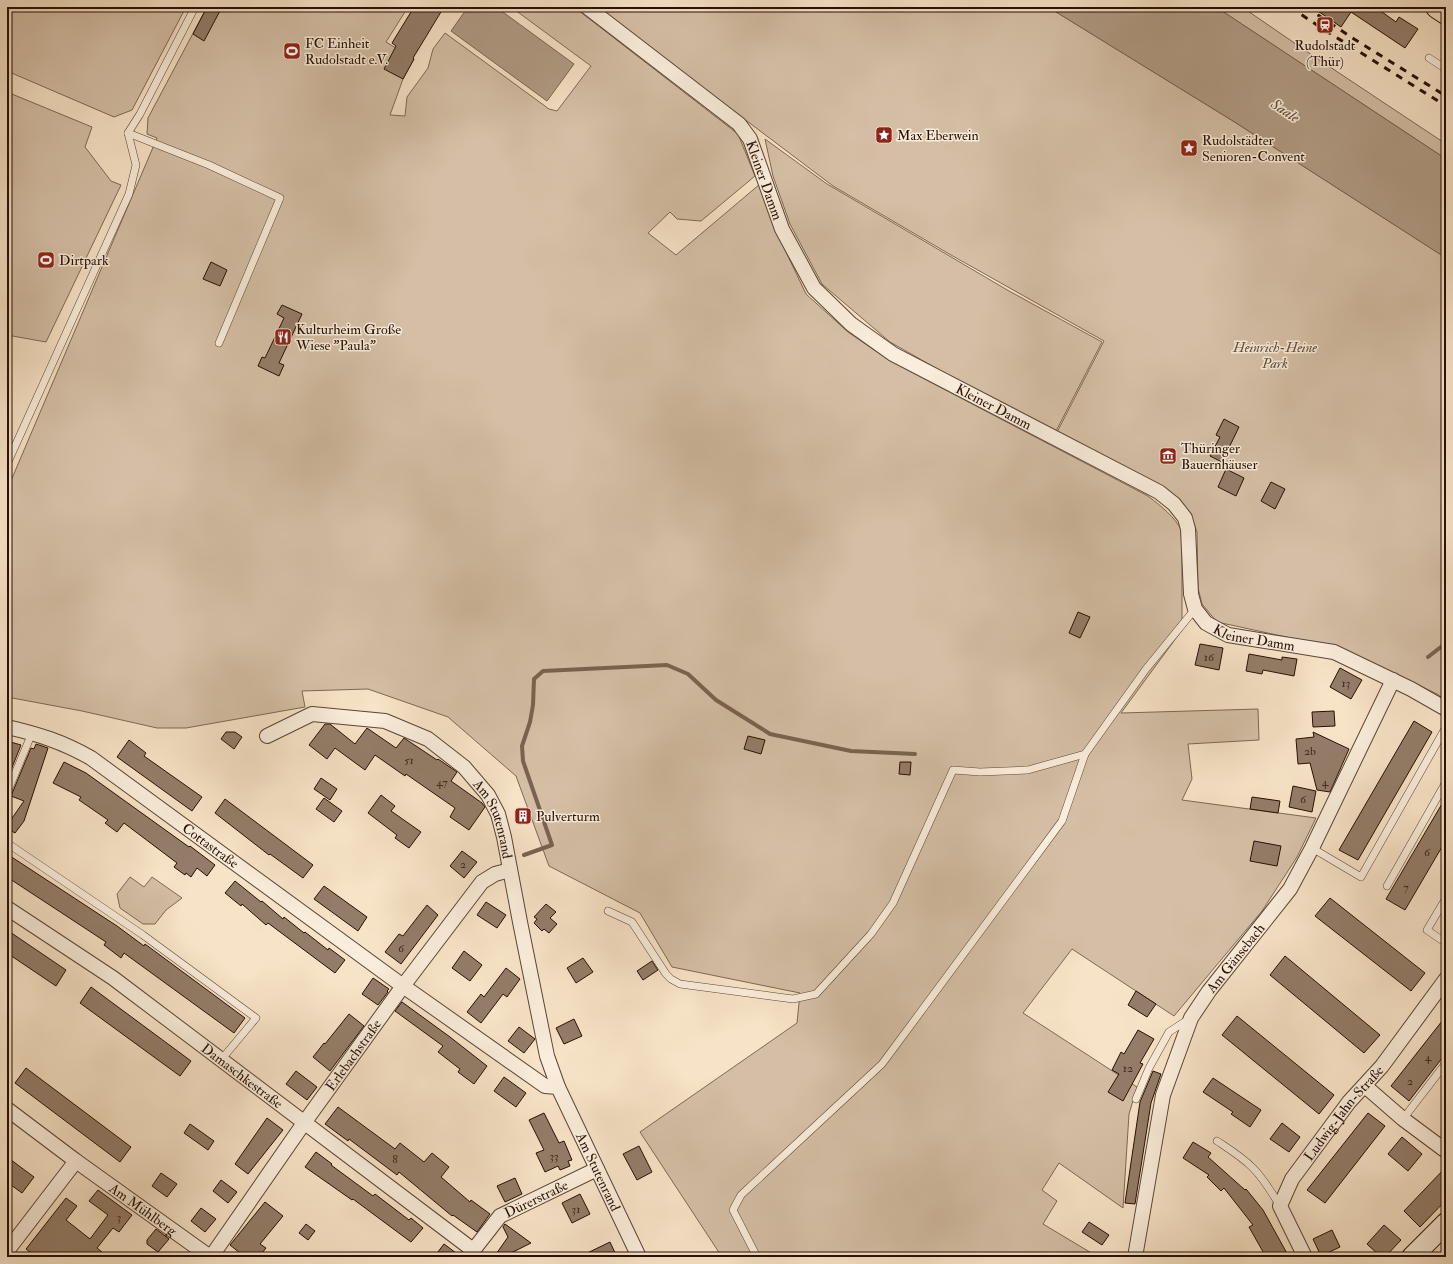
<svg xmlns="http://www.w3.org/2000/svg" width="1453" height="1264" font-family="'IM FELL Double Pica',serif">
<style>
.green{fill:#d4bfa6;stroke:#7e6754}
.water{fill:#b09b84;stroke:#796350}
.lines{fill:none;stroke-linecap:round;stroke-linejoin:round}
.stream{stroke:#796350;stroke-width:4}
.building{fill:#937d69;stroke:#270f03}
.lane-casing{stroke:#5b4434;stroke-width:8}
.street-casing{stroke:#5b4434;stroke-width:16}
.secondary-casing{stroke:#270f03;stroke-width:22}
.primary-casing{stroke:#270f03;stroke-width:24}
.lane{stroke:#faeddb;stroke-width:7}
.street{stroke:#faeddb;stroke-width:14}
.secondary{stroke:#faeddb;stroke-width:20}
.primary{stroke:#f7e3c7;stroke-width:22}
.rail{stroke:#270f03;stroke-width:3;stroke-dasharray:7 7;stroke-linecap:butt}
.labels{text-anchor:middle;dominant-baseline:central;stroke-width:3;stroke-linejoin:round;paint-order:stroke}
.number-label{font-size:12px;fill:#422a1c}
.poi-label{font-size:14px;fill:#270f03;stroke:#faeddb;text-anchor:start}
.street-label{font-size:14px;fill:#270f03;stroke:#faeddb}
.park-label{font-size:14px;font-style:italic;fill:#644d3c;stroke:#faeddb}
.water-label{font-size:15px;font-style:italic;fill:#654e3d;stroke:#faeddb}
</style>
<rect width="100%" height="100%" fill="#f7e3c7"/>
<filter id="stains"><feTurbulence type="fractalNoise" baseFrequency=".005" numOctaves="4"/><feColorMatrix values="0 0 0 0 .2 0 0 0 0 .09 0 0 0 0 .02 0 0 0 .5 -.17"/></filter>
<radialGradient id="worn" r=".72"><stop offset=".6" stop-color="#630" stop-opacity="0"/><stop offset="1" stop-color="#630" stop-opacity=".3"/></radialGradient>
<!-- green -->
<g class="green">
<path d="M7,7H186L132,110L114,117L7,71Z"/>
<path d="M207,7H408L386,42L414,59L403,79L390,115L405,116L407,97L428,68L433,49L445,33L549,109L557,111L591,66L511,7H574L738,134L755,176L701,221L677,219L670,212L648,233L676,255L760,184L776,231L806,294L848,332L890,361L1148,496C1162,507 1174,516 1182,531V630L1121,713L1258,709L1259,740L1188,744L1192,779L1182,800L1316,818L1297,857L1262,911L1174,1016L1072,949L1023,1013L1137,1087L1129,1114L1123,1208L1059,1163L1042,1190L1057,1201L1043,1224L1098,1257H722L640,1132L797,1023L800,993L672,967L640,913L549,866L516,776L448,717L368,689L302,691L305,707L186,728H157L82,711L7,697V490L157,138L147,134L148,118Z"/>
<path d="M596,7H1048L1233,121L1446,258V700L1437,694L1346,650L1217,622L1202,604L1198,588L1197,532L1190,513L1178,500L1055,436L1104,341L951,255L833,186Z"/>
<path d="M1216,7H1242L1309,53L1446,144V159Z"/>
<path d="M7,92L92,127L85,147L111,181L121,185L46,342L7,335Z"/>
<path d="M765,139L827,184L1009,291L1102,342L1054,435L890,342L822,284L790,224L773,176Z"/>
<path d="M130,877L144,887L152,877L182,898L166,910L155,924H143L120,908L117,894Z"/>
</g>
<!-- water -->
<g class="water">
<path d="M468,7H496L574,64L547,101L451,31Z"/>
<path d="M1048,7H1216L1446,159V258L1233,121Z"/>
</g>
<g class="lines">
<!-- stream -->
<g class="stream">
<path d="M1428,657L1446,643"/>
<path d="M524,855L552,845L523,761L522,746L530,722L533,705L534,679L543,671L667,665L688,674L716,700L770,734L851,751L915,754"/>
</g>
</g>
<!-- building -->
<g class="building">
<path d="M207,7H222L204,41L193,34Z"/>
<path d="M414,7H444L413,58L414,59L403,79L384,69L396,46L392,43Z"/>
<path d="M1312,7H1375L1396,22L1399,17L1418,29L1405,48L1351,12L1341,27Z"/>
<path d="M211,262L227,270L220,286L203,279Z"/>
<path d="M282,305L302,314L279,363L284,365L279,376L258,366L262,357L265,358L284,318L277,314Z"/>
<path d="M1224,419L1239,427L1222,462L1210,456L1220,437L1216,435Z"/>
<path d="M1226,469L1244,478L1236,496L1218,487Z"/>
<path d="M1271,482L1285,489L1275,509L1261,501Z"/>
<path d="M1078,612L1090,617L1080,638L1069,633Z"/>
<path d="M1200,644L1223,648L1219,670L1195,665Z"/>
<path d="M1249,654L1282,660V657L1297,659L1294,676L1263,670L1262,674L1246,671Z"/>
<path d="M1340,668L1362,680L1351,699L1330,687Z"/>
<path d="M1334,711L1335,726L1313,727L1312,712Z"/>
<path d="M1414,721L1432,732L1358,860L1339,850Z"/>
<path d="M325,724H330L355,744L367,728L396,748L404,738L437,760L438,759L457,772L451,781L482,803L485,807L469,830L450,817L455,808L406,774L405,776L375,755L365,770L335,748L327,759L309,745Z"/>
<path d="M226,732H235L242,737L234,749L221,739Z"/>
<path d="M1313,732L1349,749L1330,792L1317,790L1310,763L1298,764L1296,739L1314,737Z"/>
<path d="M748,736L765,740L761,754L744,749Z"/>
<path d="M129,740L146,753L144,756L202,797L192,811L117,757Z"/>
<path d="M7,741L21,745L7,780Z"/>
<path d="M36,744L48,748L24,821L15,833L8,829V824L24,801L11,796L31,748L34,749Z"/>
<path d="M64,762L86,773L189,847L190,846L215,865L207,876L197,868L191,877L186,873L185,875L174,867L177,863L124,823L117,832L105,823L108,820L79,800L81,797L53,783Z"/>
<path d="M900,762H911L910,775L899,774Z"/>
<path d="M321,778L337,789L330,800L314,789Z"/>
<path d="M1293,786L1316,791L1312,812L1289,807Z"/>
<path d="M381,795L395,806L391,811L421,832L409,848L395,838L397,835L368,813Z"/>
<path d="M1252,797L1280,801L1278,813L1250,809Z"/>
<path d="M1446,797V840L1405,910L1386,899Z"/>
<path d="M324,798L342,811L334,822L316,809Z"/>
<path d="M225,799L313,865L303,878L270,854L269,855L215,813Z"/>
<path d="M526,809L531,819L520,824L515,813Z"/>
<path d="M1254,841L1281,846L1277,866L1250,861Z"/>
<path d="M462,851L477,862L464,878L450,866Z"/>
<path d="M7,854L117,926L144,946L145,944L245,1018L234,1033L124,953L121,958L104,945L106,942L7,877Z"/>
<path d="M235,881L261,902L262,901L283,919L284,917L304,933L305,932L328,950L329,948L345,960L335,973L268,923L266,925L242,904L241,906L225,893Z"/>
<path d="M324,886L367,917L358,931L314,899Z"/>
<path d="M1330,898L1425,973L1411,991L1315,916Z"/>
<path d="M486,902L506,915L497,928L477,915Z"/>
<path d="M546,904L556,912L550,918L557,924L549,933L544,929L542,931L534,923L537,919L534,917Z"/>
<path d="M427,905L438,915L401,964L385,952L399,934L403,936Z"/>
<path d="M7,930L66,970L56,986L7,953Z"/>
<path d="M464,951L482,965L470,981L452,968Z"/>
<path d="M1285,956L1380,1035L1364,1053L1270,975Z"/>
<path d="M583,958L593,972L576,983L567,968Z"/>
<path d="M652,961L658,970L643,980L637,971Z"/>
<path d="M506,968L520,979L507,997L503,994L481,1023L467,1012L481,994L484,997Z"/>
<path d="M373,978L389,989L387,991L388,992L378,1005L362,994Z"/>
<path d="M91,987L191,1061L180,1076L80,1003Z"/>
<path d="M1136,991L1156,1004L1147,1017L1128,1005Z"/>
<path d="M402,1002L450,1037L487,1066L474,1084L458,1072L460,1069L438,1052L443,1046L395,1011Z"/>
<path d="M349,1014L364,1026L330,1071L313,1057L324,1043L325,1044Z"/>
<path d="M1237,1016L1334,1095L1319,1114L1222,1035Z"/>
<path d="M1446,1016V1053L1409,1101L1391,1086Z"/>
<path d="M574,1019L582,1036L564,1044L556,1028Z"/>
<path d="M519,1027L535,1039L524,1053L508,1041Z"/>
<path d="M1138,1030L1154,1039L1140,1063L1143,1064L1123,1101L1108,1092L1119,1074L1112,1070L1121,1052L1124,1054Z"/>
<path d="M26,1068L131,1147L120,1162L15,1083Z"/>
<path d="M296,1071L317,1087L307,1100L286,1084Z"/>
<path d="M1153,1071L1161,1074L1151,1103L1135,1204L1125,1203L1140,1102Z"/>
<path d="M504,1077L526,1093L516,1107L494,1091Z"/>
<path d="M1213,1078L1261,1110L1250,1127L1231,1114L1233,1112L1203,1092Z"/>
<path d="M338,1107L395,1149L400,1143L424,1162L432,1153L449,1167L441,1177L470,1202L471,1200L490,1214L477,1232L453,1215L452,1216L399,1172L397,1175L349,1139L348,1141L325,1124Z"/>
<path d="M544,1113L559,1143L564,1141L572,1160L568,1161L570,1166L560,1170L558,1166L545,1172L536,1153L544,1150L529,1120Z"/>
<path d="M1368,1113L1385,1126L1325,1203L1307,1190Z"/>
<path d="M267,1118L283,1130L248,1174L235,1164Z"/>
<path d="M1282,1123L1300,1137L1289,1152L1270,1139Z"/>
<path d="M190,1124L214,1141L208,1150L184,1133Z"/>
<path d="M1402,1137L1422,1154L1408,1171L1388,1154Z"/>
<path d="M1193,1142L1211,1153L1208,1157L1245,1190L1246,1189L1263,1210L1289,1257H1266L1249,1227L1253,1225L1224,1188L1221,1191L1207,1177L1209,1175L1183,1158Z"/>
<path d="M639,1146L652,1172L637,1180L623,1154Z"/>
<path d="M316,1152L332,1164L331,1165L373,1196L375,1194L409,1220L411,1218L423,1228L411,1242L353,1199L352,1200L305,1167Z"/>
<path d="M7,1157L34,1177L22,1193L7,1182Z"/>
<path d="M1446,1167V1200L1420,1227L1404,1211Z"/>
<path d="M161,1173L177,1184L167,1197L152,1186Z"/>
<path d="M515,1178L522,1194L505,1202L497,1186Z"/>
<path d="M221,1180L237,1192L228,1203L213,1191Z"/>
<path d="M98,1190L132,1215L119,1232L113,1228L97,1248L108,1257H37L26,1249L66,1198L77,1206L66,1220L90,1239L108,1215L89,1201Z"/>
<path d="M580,1194L590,1214L572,1223L562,1203Z"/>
<path d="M265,1202L283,1216L260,1244L266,1248L259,1257H245L230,1245Z"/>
<path d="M201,1208L216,1219L205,1232L191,1221Z"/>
<path d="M1089,1222L1109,1235L1102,1245L1082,1232Z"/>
<path d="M306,1224L315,1231L308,1240L299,1233Z"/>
<path d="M505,1224L531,1243L503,1257H494L508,1237L503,1227Z"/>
<path d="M1384,1225L1401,1240L1385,1257H1381L1367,1244Z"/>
<path d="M156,1229L169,1239L158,1252L147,1244V1240Z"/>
<path d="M1332,1230L1340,1247L1321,1256L1313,1239Z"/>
<path d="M610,1242L617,1257H579Z"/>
<path d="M444,1244L460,1256V1257H434Z"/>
</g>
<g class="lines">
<defs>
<g id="lane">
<path d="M1429,58L1446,69"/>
<path d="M128,133L209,165L280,198L219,343"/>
<path d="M7,464L129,194L136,165L128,133L140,114L195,7"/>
<path d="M7,793L32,733"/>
<path d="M7,843L143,935L256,1018L221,1060"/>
<path d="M1312,848L1361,877L1446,727"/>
<path d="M1387,886L1446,782"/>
<path d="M1446,898L1427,930L1446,943"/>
<path d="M608,911L632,922L666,974L671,979L680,984L793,999L816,994L871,934L893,903L953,770L980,772L1028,770L1085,754"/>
<path d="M1136,1099L1149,1068L1169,1032L1189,1019"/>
<path d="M1403,1119L1446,1063"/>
<path d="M1217,1141C1229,1149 1242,1157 1253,1168C1264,1179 1272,1193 1280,1206"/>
<path d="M757,1257L733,1210L741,1195L882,1064L1062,821L1085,754L1146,669L1195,609"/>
</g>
<g id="street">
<path id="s1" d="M587,7L739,124L750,139L782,229L814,288L851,324L893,354L1159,492L1174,504L1185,518L1188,529L1191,594L1195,609L1206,623L1228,635L1334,652L1411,689L1446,709"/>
<path id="s2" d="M7,727C38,734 63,742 91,758L403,986L545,1086L558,1087L639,1257"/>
<path id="s3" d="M267,736L312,714L385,721L428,739L464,767L488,795L498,814L504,837L520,922L547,1056L558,1087"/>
<path id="s4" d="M7,908L113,978L473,1250"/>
<path d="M1365,1086L1403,1119L1446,1151"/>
<path id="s5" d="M7,1109L76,1161L210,1257"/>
<path d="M7,1251L76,1161"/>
<path id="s6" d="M211,1257L304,1123L403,986L482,882L495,874L510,870"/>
<path id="s7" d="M468,1257L500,1216L597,1169"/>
<path id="s8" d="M1135,1257L1163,1095L1191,1018L1209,991L1290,889L1312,848L1393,680"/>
<path id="s9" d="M1305,1257L1280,1206L1292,1179L1349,1102L1382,1066L1446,979"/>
</g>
<path id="secondary" d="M1412,1257L1446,1223"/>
<path id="primary" d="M1437,7L1446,13"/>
</defs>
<!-- lane casing -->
<use href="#lane" class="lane-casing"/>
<!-- street casing -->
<use href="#street" class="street-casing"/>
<!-- secondary casing -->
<use href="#secondary" class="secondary-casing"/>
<!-- primary casing -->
<use href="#primary" class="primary-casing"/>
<!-- lane -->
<use href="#lane" class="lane"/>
<!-- street -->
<use href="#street" class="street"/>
<!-- secondary -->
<use href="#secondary" class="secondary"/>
<!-- primary -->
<use href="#primary" class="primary"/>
<!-- rail -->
<g class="rail">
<path d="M1290,7L1323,29L1446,106"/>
<path d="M1306,7L1354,39L1446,96"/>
</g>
</g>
<!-- icons -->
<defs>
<symbol id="station-square" viewBox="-11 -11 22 22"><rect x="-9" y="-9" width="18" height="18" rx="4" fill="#8f2418" stroke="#faeddb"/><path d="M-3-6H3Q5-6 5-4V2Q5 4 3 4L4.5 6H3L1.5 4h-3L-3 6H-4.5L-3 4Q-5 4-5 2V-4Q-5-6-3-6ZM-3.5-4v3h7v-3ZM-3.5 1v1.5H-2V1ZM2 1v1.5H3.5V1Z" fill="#fff"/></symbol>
<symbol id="stadium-square" viewBox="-11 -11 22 22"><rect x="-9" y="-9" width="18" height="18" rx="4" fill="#8f2418" stroke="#faeddb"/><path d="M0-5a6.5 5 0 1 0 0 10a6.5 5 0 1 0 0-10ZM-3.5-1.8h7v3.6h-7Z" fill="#fff"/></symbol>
<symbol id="sight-square" viewBox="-11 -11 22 22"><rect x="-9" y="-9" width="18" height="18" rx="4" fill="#8f2418" stroke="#faeddb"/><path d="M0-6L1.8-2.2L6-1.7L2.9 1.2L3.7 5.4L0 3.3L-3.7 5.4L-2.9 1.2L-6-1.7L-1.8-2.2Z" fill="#fff"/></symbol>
<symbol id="restaurant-square" viewBox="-11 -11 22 22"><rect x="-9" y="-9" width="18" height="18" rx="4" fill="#8f2418" stroke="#faeddb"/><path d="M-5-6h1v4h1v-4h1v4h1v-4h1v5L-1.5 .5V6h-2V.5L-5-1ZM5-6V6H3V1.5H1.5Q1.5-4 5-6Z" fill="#fff"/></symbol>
<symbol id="museum-square" viewBox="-11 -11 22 22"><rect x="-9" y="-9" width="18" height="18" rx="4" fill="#8f2418" stroke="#faeddb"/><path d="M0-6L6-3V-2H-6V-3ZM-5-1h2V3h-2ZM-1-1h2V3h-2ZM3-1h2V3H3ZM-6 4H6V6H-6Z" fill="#fff"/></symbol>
<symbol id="building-square" viewBox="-11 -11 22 22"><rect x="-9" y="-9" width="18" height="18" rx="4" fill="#8f2418" stroke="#faeddb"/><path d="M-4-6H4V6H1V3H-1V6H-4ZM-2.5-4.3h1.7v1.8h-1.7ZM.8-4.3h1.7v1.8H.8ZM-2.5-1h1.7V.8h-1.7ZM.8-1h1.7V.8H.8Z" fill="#fff"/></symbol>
</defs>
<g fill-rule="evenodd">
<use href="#station-square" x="1315" y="15" width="20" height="20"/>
<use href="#stadium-square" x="282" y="41" width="20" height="20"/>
<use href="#sight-square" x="874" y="125" width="20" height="20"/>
<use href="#sight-square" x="1179" y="138" width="20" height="20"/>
<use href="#stadium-square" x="36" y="250" width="20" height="20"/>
<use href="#restaurant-square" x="273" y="327" width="20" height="20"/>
<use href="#museum-square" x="1158" y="446" width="20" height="20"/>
<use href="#building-square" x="513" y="806" width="20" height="20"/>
</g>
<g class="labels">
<!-- number labels -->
<g class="number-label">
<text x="1209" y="657">16</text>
<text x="1346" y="683">13</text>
<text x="1310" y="751">2b</text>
<text x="409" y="760">51</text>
<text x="442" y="782">47</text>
<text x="1325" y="782">4</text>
<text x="1303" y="799">6</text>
<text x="1427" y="852">6</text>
<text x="463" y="864">2</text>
<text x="1406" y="887">7</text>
<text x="401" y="948">6</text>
<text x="1428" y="1057">4</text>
<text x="1128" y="1068">12</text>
<text x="1410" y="1081">2</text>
<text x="554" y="1156">33</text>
<text x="395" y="1159">8</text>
<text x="576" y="1209">31</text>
<text x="119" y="1217">3</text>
</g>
<!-- poi labels -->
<g class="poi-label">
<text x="305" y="43">FC Einheit<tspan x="305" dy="16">Rudolstadt e.V.</tspan></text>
<text x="1325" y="45" text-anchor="middle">Rudolstadt<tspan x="1325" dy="16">(Thür)</tspan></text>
<text x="897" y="135">Max Eberwein</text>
<text x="1202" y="140">Rudolstädter<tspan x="1202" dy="16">Senioren-Convent</tspan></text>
<text x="59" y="260">Dirtpark</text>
<text x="296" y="329">Kulturheim Große<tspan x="296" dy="16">Wiese "Paula"</tspan></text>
<text x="1181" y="448">Thüringer<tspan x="1181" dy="16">Bauernhäuser</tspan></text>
<text x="536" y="816">Pulverturm</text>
</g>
<!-- street labels -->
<g class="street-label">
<text stroke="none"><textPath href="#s1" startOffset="254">Kleiner Damm</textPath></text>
<text stroke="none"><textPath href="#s1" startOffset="590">Kleiner Damm</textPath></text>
<text stroke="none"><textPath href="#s1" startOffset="974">Kleiner Damm</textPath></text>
<text stroke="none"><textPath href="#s3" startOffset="277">Am Stutenrand</textPath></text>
<text stroke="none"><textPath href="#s2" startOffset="238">Cottastraße</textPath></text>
<text stroke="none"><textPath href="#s8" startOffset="321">Am Gänsebach</textPath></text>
<text stroke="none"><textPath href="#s6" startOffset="247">Erlebachstraße</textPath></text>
<text stroke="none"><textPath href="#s4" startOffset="289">Damaschkestraße</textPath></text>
<text stroke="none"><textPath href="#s9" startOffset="170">Ludwig-Jahn-Straße</textPath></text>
<text stroke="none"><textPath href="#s2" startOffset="757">Am Stutenrand</textPath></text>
<text stroke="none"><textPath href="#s7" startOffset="92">Dürerstraße</textPath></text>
<text stroke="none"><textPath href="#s5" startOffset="169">Am Mühlberg</textPath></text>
</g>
<!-- park labels -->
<g class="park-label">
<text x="1275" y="347">Heinrich-Heine<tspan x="1275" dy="16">Park</tspan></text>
</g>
<!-- water labels -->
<g class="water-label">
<text transform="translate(1285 111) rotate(33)">Saale</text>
</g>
</g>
<!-- margin -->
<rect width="1453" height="1264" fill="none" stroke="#f7e3c7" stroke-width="24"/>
<rect x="8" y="8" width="1437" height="1248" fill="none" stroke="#270f03" stroke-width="2"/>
<rect x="12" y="12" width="1429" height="1240" fill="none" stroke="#270f03"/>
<rect width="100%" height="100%" filter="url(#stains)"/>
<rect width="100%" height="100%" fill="url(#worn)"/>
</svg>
